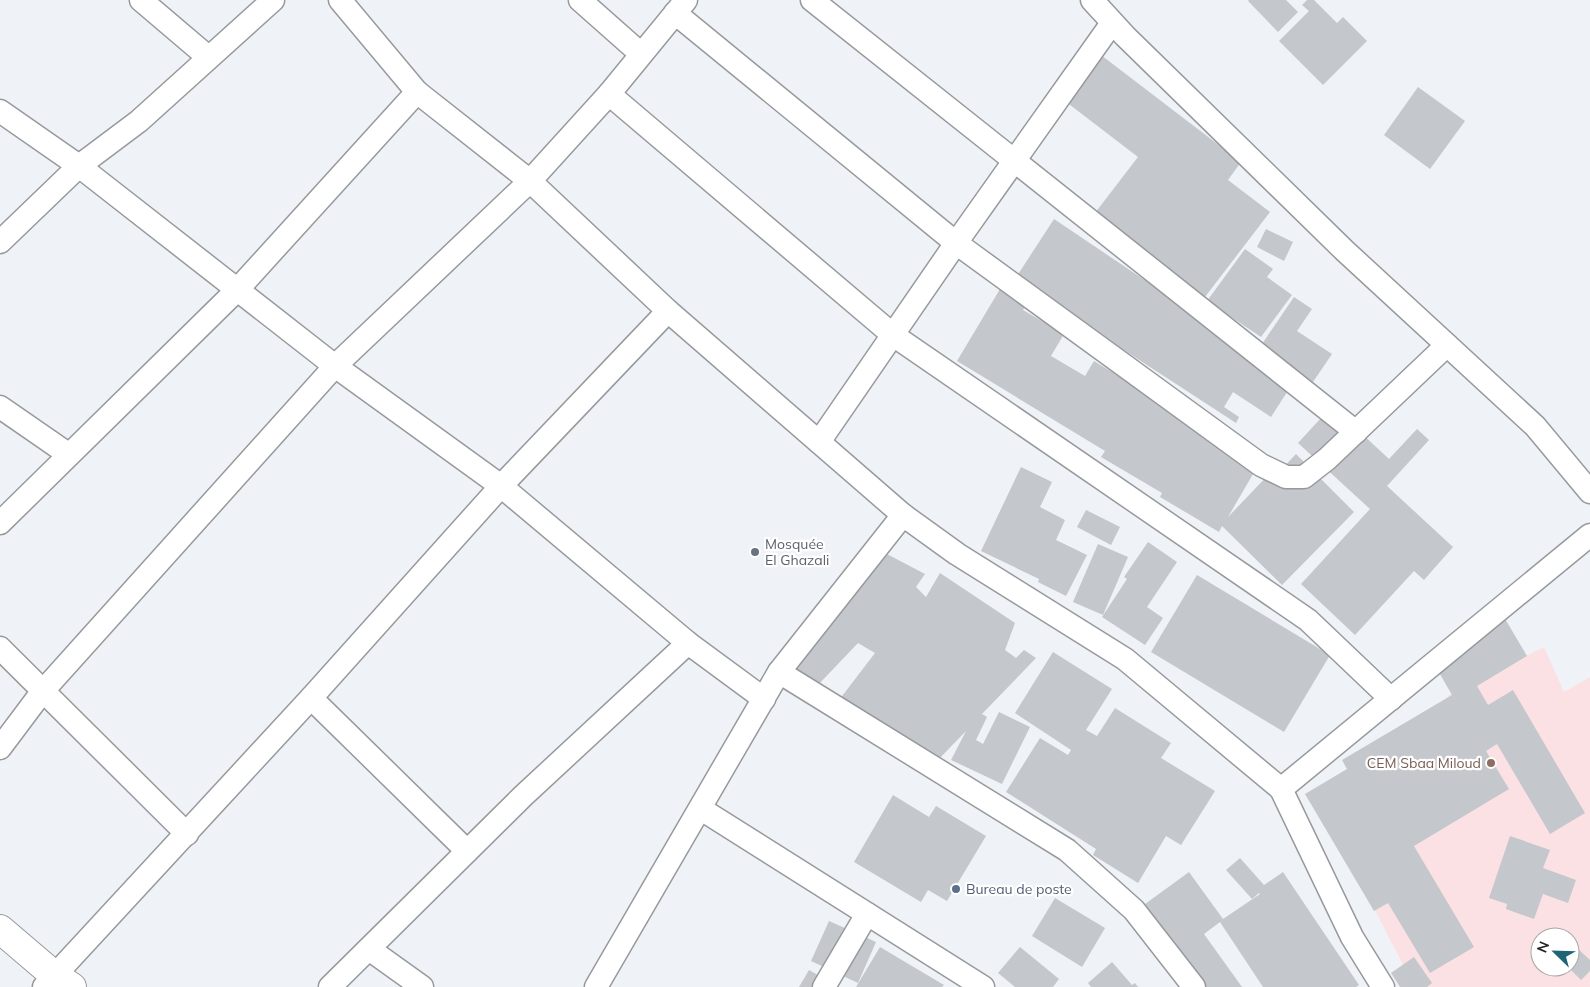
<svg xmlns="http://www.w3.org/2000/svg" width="1590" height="987" font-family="Mulish,sans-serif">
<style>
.education{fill:#fce1e4;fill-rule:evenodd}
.building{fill:#c4c7cb}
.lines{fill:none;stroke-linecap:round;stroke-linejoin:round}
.minor-casing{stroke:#979a9d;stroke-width:25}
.tertiary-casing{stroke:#979a9d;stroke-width:30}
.minor{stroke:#fff;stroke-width:22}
.tertiary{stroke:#fff;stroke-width:28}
.worship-dot{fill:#6b7280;stroke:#fff;stroke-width:2}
.education-dot{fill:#8d6e63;stroke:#fff;stroke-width:2}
.service-dot{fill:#5c6f8a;stroke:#fff;stroke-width:2}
.labels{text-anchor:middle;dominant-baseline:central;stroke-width:4.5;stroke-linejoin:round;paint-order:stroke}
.worship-label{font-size:14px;fill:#5b616d;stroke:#fff;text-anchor:start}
.education-label{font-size:14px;fill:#785e54;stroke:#fff;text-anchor:end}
.service-label{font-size:14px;fill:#4e5e75;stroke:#fff;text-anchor:start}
</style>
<rect width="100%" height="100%" fill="#eff3f7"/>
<!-- education -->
<path class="education" d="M1544,647L1564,692L1590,677V987H1414L1335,831L1449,695ZM1540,937H1570V967H1540Z"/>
<!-- building -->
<g class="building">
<path d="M1249,0H1286L1298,12L1278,32L1248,1Z"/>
<path d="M1307,0H1314L1337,23L1343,17L1367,41L1323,85L1279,41L1309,11L1302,5Z"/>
<path d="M1097,52L1241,162L1228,180L1270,212L1205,297L1095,213L1138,157L1061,98Z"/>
<path d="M1418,87L1465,121L1430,169L1384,135Z"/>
<path d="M1054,219L1256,355L1251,364L1289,389L1271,417L1233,392L1224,407L1239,417L1236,423L1015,279Z"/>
<path d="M1266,229L1293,242L1284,261L1257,247Z"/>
<path d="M1245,249L1273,269L1267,277L1292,295L1261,337L1207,301Z"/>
<path d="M1000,289L1026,305L1023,310L1064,334L1051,356L1085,376L1094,361L1260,462L1228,517L1274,469L1278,473L1296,454L1354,512L1282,585L1222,526L1219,532L1160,497L1162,493L1101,457L1105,451L957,361Z"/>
<path d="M1294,297L1312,309L1297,331L1332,354L1313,382L1260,347Z"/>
<path d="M1332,406L1389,459L1417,429L1429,440L1387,486L1453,547L1424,580L1414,571L1355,635L1301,584L1370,509L1298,443Z"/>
<path d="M1021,467L1052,482L1040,507L1065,520L1056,540L1087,555L1066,596L1038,582L1039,579L981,551Z"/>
<path d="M1086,510L1120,527L1111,545L1077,527Z"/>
<path d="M1148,542L1177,562L1147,607L1163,618L1145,645L1102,617L1127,579L1124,577Z"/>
<path d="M1098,544L1128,557L1103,615L1073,602Z"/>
<path d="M883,552L925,574L916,587L926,597L940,573L1015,623L1005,650L1016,658L1024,650L1036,658L982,714L987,717L976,740L983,744L999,712L1030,727L1002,784L951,760L966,731L937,761L836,704L875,653L858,643L818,685L792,667Z"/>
<path d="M1197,575L1330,655L1284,732L1151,652Z"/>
<path d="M1501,612L1527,656L1477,686L1488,705L1513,690L1585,813L1550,834L1497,744L1486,751L1509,789L1414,846L1474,947L1430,973L1388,903L1374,911L1305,794L1347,769L1342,760L1452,695L1429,655Z"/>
<path d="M1053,652L1112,689L1086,730L1097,736L1115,708L1171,743L1161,758L1215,791L1181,845L1166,836L1138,883L1093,855L1096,849L1006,792L1040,738L1068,755L1071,750L1015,713Z"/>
<path d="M893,795L929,817L936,806L986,836L947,901L928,890L921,902L854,862Z"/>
<path d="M1510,836L1550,850L1543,868L1576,880L1568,903L1543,894L1534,919L1506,909L1507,904L1489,898Z"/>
<path d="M1240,858L1264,885L1283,872L1359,985L1356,987H1263L1220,922L1204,934L1242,987H1198L1141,907L1189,872L1223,919L1260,894L1259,893L1252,899L1226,870Z"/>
<path d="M1055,898L1105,928L1082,967L1032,936Z"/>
<path d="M829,921L876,942L858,983L811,961Z"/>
<path d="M880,947L944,985L942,987H856Z"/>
<path d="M1020,947L1059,979L1053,987H1015L998,973Z"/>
<path d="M1578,949L1590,960V971L1581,980L1568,967H1570V957Z"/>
<path d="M1414,957L1432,983L1427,987H1400L1391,973Z"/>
<path d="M1112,962L1132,985L1135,983L1138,987H1091L1088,983Z"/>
<path d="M809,970L839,987H799Z"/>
</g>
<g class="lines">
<defs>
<g id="minor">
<path d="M141,0L208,57"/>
<path d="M340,0L417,92L530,181L668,311L903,515L957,554L1125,659L1281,789L1352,937L1383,987"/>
<path d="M580,0L641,54"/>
<path d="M812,0L1356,432"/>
<path d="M1092,0L1125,36L1345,251L1535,426L1590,492"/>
<path d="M675,13L956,243L1261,465L1286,477H1304L1327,459L1447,345"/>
<path d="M609,94L893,335L1308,620L1391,699"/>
<path d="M0,111L79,166L335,366L501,486L688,643L764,699"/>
<path d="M0,242L79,166L139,121L273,0"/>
<path d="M0,407L68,454"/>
<path d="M819,442L956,243L1112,23"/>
<path d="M0,523L237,290L417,92"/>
<path d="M0,648L187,834"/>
<path d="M779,672L1067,850L1134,910L1194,987"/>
<path d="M311,698L467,851"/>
<path d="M0,748L42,692L335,366L530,181L609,94L686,0"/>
<path d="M1281,789L1590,535"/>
<path d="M701,809L983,987"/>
<path d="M369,949L422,987"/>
<path d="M44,987L311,698L501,486L668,311"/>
<path d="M330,987L523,796L688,643"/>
<path d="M596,987L779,672L903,515"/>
<path d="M824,987L867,914"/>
</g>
<path id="tertiary" d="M0,929L54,975L72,987"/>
</defs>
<!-- minor casing -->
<use href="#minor" class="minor-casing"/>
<!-- tertiary casing -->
<use href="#tertiary" class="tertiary-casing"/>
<!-- minor -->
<use href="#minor" class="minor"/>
<!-- tertiary -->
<use href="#tertiary" class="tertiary"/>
</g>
<!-- markers -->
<circle class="worship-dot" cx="755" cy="552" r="5"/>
<circle class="education-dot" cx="1491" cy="763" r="5"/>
<circle class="service-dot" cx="956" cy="889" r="5"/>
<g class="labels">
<!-- worship labels -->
<g class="worship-label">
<text x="765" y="544">Mosquée<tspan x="765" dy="16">El Ghazali</tspan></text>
</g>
<!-- education labels -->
<g class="education-label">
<text x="1481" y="763">CEM Sbaa Miloud</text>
</g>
<!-- service labels -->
<g class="service-label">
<text x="966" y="889">Bureau de poste</text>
</g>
</g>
<!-- north arrow -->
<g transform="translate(1555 952) rotate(293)"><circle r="24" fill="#ffffff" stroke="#a6a7a7"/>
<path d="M0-4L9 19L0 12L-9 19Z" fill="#1f6575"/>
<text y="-8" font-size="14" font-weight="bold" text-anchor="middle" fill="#202223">N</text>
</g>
</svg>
